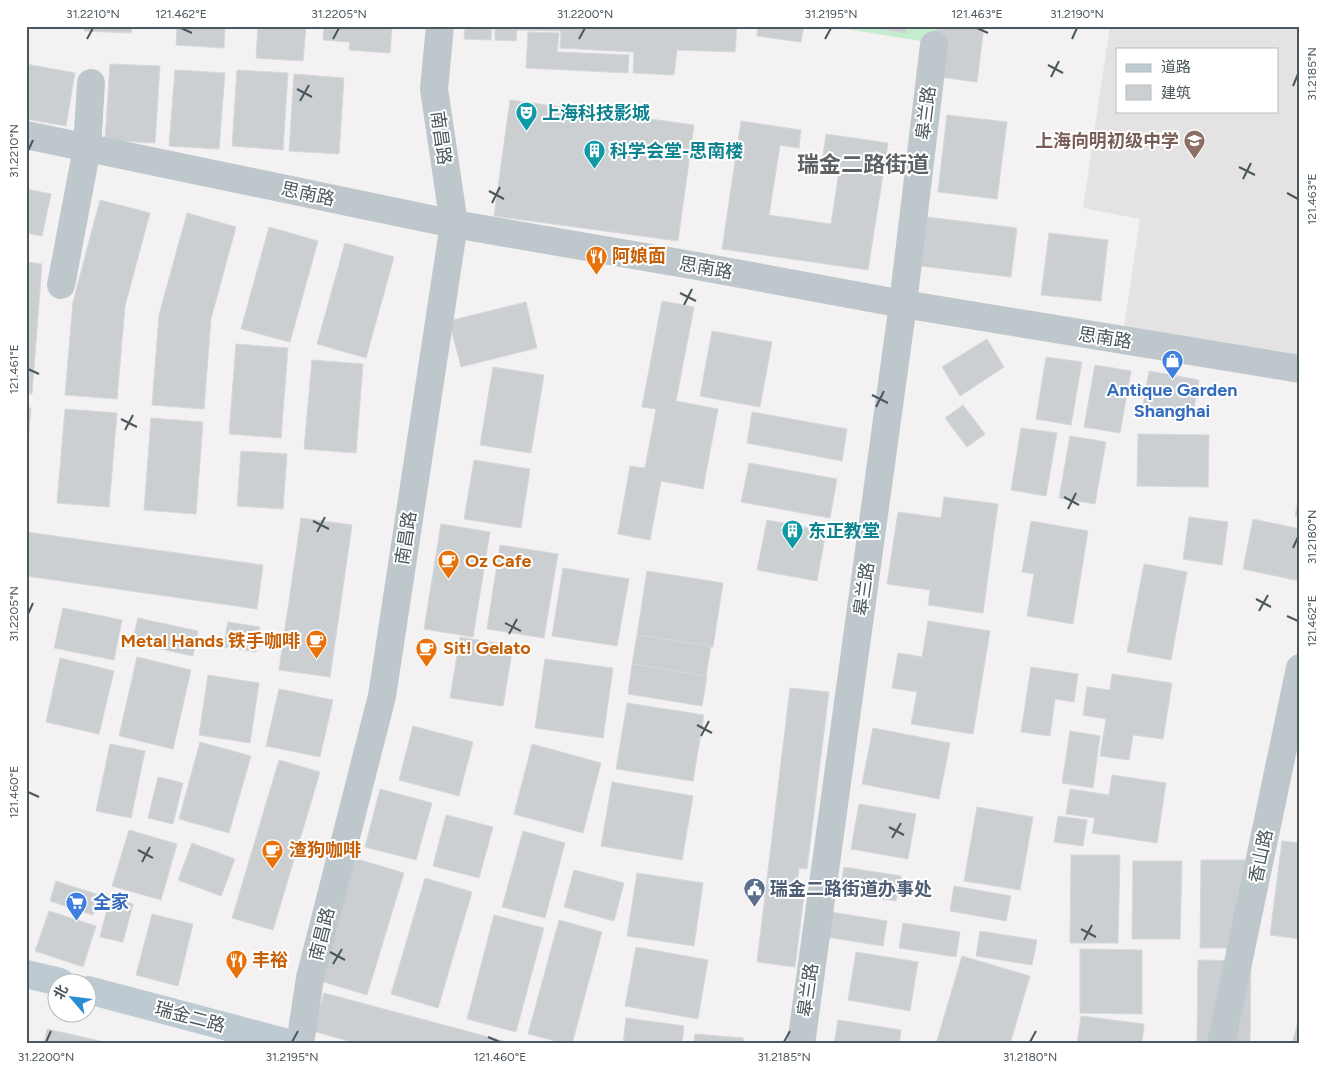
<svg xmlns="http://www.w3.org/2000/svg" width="1326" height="1070" font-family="Figtree,'Noto Sans SC',sans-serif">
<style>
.education{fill:#e4e2e3;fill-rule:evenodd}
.green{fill:#c4ecce}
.building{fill:#cbcfd2;stroke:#d6d8dc}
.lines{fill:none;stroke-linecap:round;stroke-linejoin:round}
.minor{stroke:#bec7cc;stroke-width:28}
.secondary{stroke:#becad1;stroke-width:28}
.ticks{fill:none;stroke:#4a575d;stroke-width:2}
.labels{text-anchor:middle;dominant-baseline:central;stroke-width:4;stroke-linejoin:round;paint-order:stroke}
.culture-label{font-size:18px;font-weight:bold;fill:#0d838f;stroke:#fff;text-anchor:start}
.street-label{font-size:18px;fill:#4a575d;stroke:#fff}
.education-label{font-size:18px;font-weight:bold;fill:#785e54;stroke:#fff;text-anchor:end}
.food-label{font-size:18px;font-weight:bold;fill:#c56008;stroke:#fff;text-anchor:start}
.shop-label{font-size:18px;font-weight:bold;fill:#366cbe;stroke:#fff}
.service-label{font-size:18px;font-weight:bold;fill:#4e5e75;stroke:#fff;text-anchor:start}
.district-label{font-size:22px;font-weight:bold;fill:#5e6265;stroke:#fff}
.neatline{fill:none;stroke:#4a575d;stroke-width:2}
.ticks-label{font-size:12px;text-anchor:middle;fill:#4a575d}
</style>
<rect width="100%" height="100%" fill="#f3f1f1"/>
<!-- education -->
<path class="education" d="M1110,26H1300V357L1124,327L1140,219L1083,208ZM1117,49H1277V111H1117Z"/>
<!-- green -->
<path class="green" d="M829,26H947L945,45Z"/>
<!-- building -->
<g class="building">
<path d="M84,26H132L131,33L84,31Z"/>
<path d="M177,26H225L224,48L176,45Z"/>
<path d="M258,26H306L303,61L256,58Z"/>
<path d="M324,26H392L390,53L349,50L350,42L323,40Z"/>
<path d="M465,26H492L491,40L464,39Z"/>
<path d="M495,26H737L735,52L677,50L674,75L633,73L634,52L560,48L561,31L517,30L516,41L495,40Z"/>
<path d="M758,26H804L801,42L757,36Z"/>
<path d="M860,26H907L906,33Z"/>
<path d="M938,26H984L977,82L932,76Z"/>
<path d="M528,32L559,33L557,52L629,55L628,73L526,68Z"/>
<path d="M26,64L75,73L66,126L26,119Z"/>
<path d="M110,64L160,66L155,143L105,140Z"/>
<path d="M175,70L225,73L219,149L169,146Z"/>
<path d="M237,70L288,73L283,150L232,146Z"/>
<path d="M294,74L344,78L339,154L289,151Z"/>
<path d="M510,100L694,125L678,241L494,216Z"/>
<path d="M947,115L1007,122L997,199L938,192Z"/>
<path d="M741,121L801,130L799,148L780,145L769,215L831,224L839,172L821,170L826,134L888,143L868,270L722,249Z"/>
<path d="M26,189L51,194L42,236L26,233Z"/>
<path d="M100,200L150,213L125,306L117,399L65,395L73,302Z"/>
<path d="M187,213L236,227L211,319L204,409L152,405L159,315Z"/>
<path d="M927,217L1017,228L1011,277L921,266Z"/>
<path d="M269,227L318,241L290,342L241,329Z"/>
<path d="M1049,233L1108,240L1101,301L1041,295Z"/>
<path d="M345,243L394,257L366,358L317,344Z"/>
<path d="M26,262L42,264L32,394H26Z"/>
<path d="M662,301L694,307L676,401L718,409L703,489L661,481L650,540L618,534L630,466L645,468L656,409L642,407Z"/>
<path d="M526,302L537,348L461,367L449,321Z"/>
<path d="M712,331L772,342L760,407L700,396Z"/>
<path d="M987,339L1004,367L960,396L942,367Z"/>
<path d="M236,344L288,348L281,438L229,434Z"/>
<path d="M1046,357L1082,362L1071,425L1036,419Z"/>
<path d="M312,360L363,364L356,453L304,449Z"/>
<path d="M1095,365L1131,371L1120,433L1084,427Z"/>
<path d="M493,367L544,375L531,453L480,445Z"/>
<path d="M1149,371L1199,380L1192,419L1142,411Z"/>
<path d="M963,405L985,434L967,447L945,418Z"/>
<path d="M26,407L31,408L26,467Z"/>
<path d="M65,409L117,413L109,507L57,503Z"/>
<path d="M752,412L847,429L842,461L747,443Z"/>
<path d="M151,418L203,422L196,514L144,510Z"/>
<path d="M1021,428L1057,433L1046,496L1011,490Z"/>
<path d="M1138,434L1209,435L1208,487L1137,486Z"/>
<path d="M1070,436L1106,442L1095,504L1059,498Z"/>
<path d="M241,451L287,454L283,509L237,506Z"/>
<path d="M474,460L530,469L521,528L464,519Z"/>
<path d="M749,463L837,479L830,518L741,502Z"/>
<path d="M1300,491V517L1295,516Z"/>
<path d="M944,497L998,504L983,613L928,605L930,590L887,584L898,512L941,518Z"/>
<path d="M1189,517L1228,522L1222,565L1183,559Z"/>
<path d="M301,518L352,525L330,677L279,670Z"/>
<path d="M1253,519L1300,529V581L1243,569Z"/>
<path d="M767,520L826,531L817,581L757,570Z"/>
<path d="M1031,521L1088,531L1073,624L1027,616L1034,574L1022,572Z"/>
<path d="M441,524L490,532L473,637L424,629Z"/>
<path d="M26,532L263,565L257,609L26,576Z"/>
<path d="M500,545L558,554L544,638L487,629Z"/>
<path d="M1144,564L1187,572L1171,660L1127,652Z"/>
<path d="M563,568L629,579L617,646L552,636Z"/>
<path d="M647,571L723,583L713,647L637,635Z"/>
<path d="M63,608L122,620L114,660L54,648Z"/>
<path d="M138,618L198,631L193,656L132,643Z"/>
<path d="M928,621L990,631L973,734L911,724L917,692L892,688L898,653L922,657Z"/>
<path d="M228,622L260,627L256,652L223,647Z"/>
<path d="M637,635L711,646L706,676L632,664Z"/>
<path d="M460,637L513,646L503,706L450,698Z"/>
<path d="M137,657L191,670L173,749L119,736Z"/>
<path d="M60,658L114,671L99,734L46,722Z"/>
<path d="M545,659L613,668L603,738L535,728Z"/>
<path d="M632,664L707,676L702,706L628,694Z"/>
<path d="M1031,667L1078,674L1074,702L1055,699L1050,736L1021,732Z"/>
<path d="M1112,674L1172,683L1163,739L1133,735L1129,760L1100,756L1106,719L1083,715L1087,687L1110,690Z"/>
<path d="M208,675L259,683L250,743L199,735Z"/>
<path d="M790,688L829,692L807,869L799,868L796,895L804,896L795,967L757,962Z"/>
<path d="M279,689L333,700L320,757L266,746Z"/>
<path d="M627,703L704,715L693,781L616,769Z"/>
<path d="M413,726L473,742L459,796L399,780Z"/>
<path d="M873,728L950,743L939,799L862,784Z"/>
<path d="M1070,731L1100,736L1093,788L1062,783Z"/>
<path d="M200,742L251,756L229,833L179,819Z"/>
<path d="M110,744L145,751L131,818L96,811Z"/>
<path d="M532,744L601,763L583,833L514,814Z"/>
<path d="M279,760L320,772L273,930L232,918Z"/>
<path d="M1112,775L1166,783L1157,843L1092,833L1095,818L1066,814L1070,789L1109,795Z"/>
<path d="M158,777L183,783L173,824L148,818Z"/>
<path d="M612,782L693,796L682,860L601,846Z"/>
<path d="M380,789L432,803L416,860L365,847Z"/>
<path d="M859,804L916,814L908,859L851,849Z"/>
<path d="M977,807L1033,817L1020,890L964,881Z"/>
<path d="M446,815L493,827L479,878L433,866Z"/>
<path d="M1058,816L1087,820L1083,846L1054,842Z"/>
<path d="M129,830L177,844L161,900L112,886Z"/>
<path d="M523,831L565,843L545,918L502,907Z"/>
<path d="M1282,841L1300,843V939L1270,935Z"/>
<path d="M192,843L235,859L221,896L178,880Z"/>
<path d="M1071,855H1120L1118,943H1070Z"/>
<path d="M347,856L404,873L367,995L311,978Z"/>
<path d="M1201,860H1250L1248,948H1200Z"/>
<path d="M1133,861H1182L1180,939H1132Z"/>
<path d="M844,867L901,876L896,901L840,892Z"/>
<path d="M574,870L624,883L614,921L564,907Z"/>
<path d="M637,873L703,883L694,946L627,936Z"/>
<path d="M425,878L472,892L438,1008L391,994Z"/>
<path d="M56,881L99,895L93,915L50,901Z"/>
<path d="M954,886L1011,896L1006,921L950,911Z"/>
<path d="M110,898L133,904L123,942L100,937Z"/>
<path d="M49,911L96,926L83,967L35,951Z"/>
<path d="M831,912L887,921L883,946L826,937Z"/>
<path d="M152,914L193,924L178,986L136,975Z"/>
<path d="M494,915L544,928L516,1032L467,1019Z"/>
<path d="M559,920L602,932L572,1044H567L528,1034Z"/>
<path d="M903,923L960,932L956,957L899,948Z"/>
<path d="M980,931L1037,940L1032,965L976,956Z"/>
<path d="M636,947L708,960L698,1019L625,1006Z"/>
<path d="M1080,949L1142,950V1014L1080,1013Z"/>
<path d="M856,952L918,962L910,1011L848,1000Z"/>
<path d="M962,956L1030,976L1010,1044H936Z"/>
<path d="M1198,960L1251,961L1250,1044H1197Z"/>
<path d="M324,993L515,1044H359L313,1031Z"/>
<path d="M1300,1014V1044H1292Z"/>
<path d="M1081,1016L1144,1024L1142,1044H1077Z"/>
<path d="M626,1018L684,1026L682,1044H623Z"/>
<path d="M838,1020L901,1030L899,1044H834Z"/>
<path d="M47,1029L113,1044H44Z"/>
<path d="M695,1034L743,1038V1044H694Z"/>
</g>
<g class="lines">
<!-- minor -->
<g class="minor">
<path d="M26,135L454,224L697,266L903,304L1300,369"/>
<path d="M61,285L87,148L91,83"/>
<path d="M300,1044L310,978L382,696L454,224L434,89L440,26"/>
<path d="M801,1044L903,304L934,45"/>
<path d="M1221,1044L1300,668"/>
</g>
<!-- secondary -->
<g class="secondary">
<path d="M26,974L60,982"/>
<path d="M88,990L292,1044"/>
</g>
</g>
<!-- ticks -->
<path class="ticks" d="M181,28L192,33M977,28L988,33M87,39L93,28M333,39L339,28M579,39L585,28M825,39L831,28M1072,39L1077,28M1048,65L1063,73M1051,77L1059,61M1293,86L1298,74M297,89L312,97M300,101L309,85M28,151L33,140M1239,167L1255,175M1243,179L1251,163M489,191L504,199M1287,193L1298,199M492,203L500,187M680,293L696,301M684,305L692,289M28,369L39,374M872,395L888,403M876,407L884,391M121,419L137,427M125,430L133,415M1064,497L1079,505M1068,509L1076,493M313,521L329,529M317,532L325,517M1293,548L1298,537M1256,599L1271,607M1259,611L1268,595M28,614L33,603M1287,616L1298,621M505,623L521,631M509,634L517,619M697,725L712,733M701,736L709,721M28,792L39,797M889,827L904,835M892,838L901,823M138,850L153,858M142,862L150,847M1081,929L1096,937M1084,940L1092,925M330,952L345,960M333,964L342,949M488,1037L500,1042M46,1042L51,1031M292,1042L298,1031M784,1042L790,1031M1030,1042L1036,1031"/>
<!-- icons -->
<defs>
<symbol id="theatre-pin" viewBox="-11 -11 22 30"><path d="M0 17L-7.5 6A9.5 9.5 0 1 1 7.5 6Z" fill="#0f9aa8" stroke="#fff"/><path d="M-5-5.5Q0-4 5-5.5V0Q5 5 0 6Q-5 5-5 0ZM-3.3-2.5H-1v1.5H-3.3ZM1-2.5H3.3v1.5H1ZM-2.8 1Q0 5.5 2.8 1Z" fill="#fff"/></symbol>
<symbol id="school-pin" viewBox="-11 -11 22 30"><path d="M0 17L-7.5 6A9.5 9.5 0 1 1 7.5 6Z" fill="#8d6e63" stroke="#fff"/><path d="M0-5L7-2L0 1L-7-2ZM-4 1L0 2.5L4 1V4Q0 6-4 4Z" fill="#fff"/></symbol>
<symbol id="building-pin" viewBox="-11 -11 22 30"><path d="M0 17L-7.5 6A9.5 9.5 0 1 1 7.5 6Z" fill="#0f9aa8" stroke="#fff"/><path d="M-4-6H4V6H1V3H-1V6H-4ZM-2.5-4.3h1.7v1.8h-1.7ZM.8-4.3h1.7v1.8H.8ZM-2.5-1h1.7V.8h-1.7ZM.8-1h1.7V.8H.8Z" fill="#fff"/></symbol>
<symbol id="restaurant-pin" viewBox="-11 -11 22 30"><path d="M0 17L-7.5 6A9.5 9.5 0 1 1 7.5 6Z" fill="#e8710a" stroke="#fff"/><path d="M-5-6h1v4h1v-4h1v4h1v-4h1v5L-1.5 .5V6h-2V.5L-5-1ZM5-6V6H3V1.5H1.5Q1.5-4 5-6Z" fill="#fff"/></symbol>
<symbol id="shop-pin" viewBox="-11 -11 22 30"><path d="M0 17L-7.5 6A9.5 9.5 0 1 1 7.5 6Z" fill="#3f7fe0" stroke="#fff"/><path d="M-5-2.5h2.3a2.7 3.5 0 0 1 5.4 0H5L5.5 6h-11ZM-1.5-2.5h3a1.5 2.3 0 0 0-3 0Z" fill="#fff"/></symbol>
<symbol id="cafe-pin" viewBox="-11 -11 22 30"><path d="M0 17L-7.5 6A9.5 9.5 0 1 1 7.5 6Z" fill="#e8710a" stroke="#fff"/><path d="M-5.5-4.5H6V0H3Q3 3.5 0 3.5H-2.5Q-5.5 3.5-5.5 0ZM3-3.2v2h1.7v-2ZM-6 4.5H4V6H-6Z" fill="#fff"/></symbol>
<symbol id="civic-pin" viewBox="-11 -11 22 30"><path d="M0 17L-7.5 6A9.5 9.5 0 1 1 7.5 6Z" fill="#5c6f8a" stroke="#fff"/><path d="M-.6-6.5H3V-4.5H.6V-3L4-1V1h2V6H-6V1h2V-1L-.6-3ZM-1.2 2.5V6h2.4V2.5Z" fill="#fff"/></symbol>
<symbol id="supermarket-pin" viewBox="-11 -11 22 30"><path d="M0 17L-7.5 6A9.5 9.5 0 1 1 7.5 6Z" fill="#3f7fe0" stroke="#fff"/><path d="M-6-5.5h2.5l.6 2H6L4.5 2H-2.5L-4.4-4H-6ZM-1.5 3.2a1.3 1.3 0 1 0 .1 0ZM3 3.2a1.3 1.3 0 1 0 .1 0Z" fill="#fff"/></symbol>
</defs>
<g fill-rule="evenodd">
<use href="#theatre-pin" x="514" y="100" width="25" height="34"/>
<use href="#school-pin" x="1182" y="128" width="25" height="34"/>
<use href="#building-pin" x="582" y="138" width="25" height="34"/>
<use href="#restaurant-pin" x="584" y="244" width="25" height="34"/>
<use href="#shop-pin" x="1160" y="348" width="25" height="34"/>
<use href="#building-pin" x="780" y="518" width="25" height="34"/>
<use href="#cafe-pin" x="436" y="548" width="25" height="34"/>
<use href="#cafe-pin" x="304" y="628" width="25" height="34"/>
<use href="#cafe-pin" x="414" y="636" width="25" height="34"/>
<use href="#cafe-pin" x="260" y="838" width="25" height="34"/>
<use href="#civic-pin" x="742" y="876" width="25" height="34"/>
<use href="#supermarket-pin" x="64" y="890" width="25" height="34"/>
<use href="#restaurant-pin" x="224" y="948" width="25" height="34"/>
</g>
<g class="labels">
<!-- culture labels -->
<g class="culture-label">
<text x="542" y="113">上海科技影城</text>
<text x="610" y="151">科学会堂-思南楼</text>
<text x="808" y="531">东正教堂</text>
</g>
<!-- street labels -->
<g class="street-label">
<text transform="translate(926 113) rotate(-83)">皋兰路</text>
<text transform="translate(441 138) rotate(82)">南昌路</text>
<text transform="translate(308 194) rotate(12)">思南路</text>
<text transform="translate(706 268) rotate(10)">思南路</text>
<text transform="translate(1105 338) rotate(9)">思南路</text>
<text transform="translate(406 538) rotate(-81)">南昌路</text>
<text transform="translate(864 589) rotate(-82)">皋兰路</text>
<text transform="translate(1261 856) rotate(-78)">香山路</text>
<text transform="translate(322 934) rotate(-76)">南昌路</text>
<text transform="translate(808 990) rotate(-82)">皋兰路</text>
<text transform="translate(190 1017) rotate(15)">瑞金二路</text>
</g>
<!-- education labels -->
<g class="education-label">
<text x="1179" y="141">上海向明初级中学</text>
</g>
<!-- food labels -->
<g class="food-label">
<text x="612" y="256">阿娘面</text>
<text x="465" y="561">Oz Cafe</text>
<text x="300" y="641" text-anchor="end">Metal Hands 铁手咖啡</text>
<text x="443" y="648">Sit! Gelato</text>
<text x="289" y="850">渣狗咖啡</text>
<text x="252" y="960">丰裕</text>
</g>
<!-- shop labels -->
<g class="shop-label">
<text x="1172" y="390">Antique Garden<tspan x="1172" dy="21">Shanghai</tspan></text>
<text x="93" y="902" text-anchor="start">全家</text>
</g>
<!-- service labels -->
<g class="service-label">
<text x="770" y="889">瑞金二路街道办事处</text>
</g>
<!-- district labels -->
<g class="district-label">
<text x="863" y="164">瑞金二路街道</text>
</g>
</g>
<!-- border -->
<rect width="1326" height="1070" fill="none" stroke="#ffffff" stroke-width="55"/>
<!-- legend -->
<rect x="1116" y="48" width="162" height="65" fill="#ffffff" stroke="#b7bcbe"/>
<rect x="1126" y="64" width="25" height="8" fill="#becad1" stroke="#b7bcbe"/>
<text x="1161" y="72" font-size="15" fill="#4a575d">道路</text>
<rect x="1126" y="85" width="25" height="15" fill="#cbcfd2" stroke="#b7bcbe"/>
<text x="1161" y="98" font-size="15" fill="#4a575d">建筑</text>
<!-- north arrow -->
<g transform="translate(72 998) rotate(298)"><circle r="24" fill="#ffffff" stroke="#b7bcbe"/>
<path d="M0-4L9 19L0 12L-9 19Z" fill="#288dd6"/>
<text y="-8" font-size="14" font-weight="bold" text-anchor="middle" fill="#4a575d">北</text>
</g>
<rect x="28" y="28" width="1270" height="1014" class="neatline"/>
<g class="ticks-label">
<text x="93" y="18">31.2210°N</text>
<text x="181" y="18">121.462°E</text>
<text x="339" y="18">31.2205°N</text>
<text x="585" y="18">31.2200°N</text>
<text x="831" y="18">31.2195°N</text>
<text x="977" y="18">121.463°E</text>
<text x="1077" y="18">31.2190°N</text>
<text transform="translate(1312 74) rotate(-90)" y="4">31.2185°N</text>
<text transform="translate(14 151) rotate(-90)" y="4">31.2210°N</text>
<text transform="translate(1312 199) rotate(-90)" y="4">121.463°E</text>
<text transform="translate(14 369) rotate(-90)" y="4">121.461°E</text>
<text transform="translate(1312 537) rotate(-90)" y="4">31.2180°N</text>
<text transform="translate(14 614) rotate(-90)" y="4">31.2205°N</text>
<text transform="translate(1312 621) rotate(-90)" y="4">121.462°E</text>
<text transform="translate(14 792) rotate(-90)" y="4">121.460°E</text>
<text x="46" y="1061">31.2200°N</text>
<text x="292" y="1061">31.2195°N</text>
<text x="500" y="1061">121.460°E</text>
<text x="784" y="1061">31.2185°N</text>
<text x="1030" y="1061">31.2180°N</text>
</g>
</svg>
